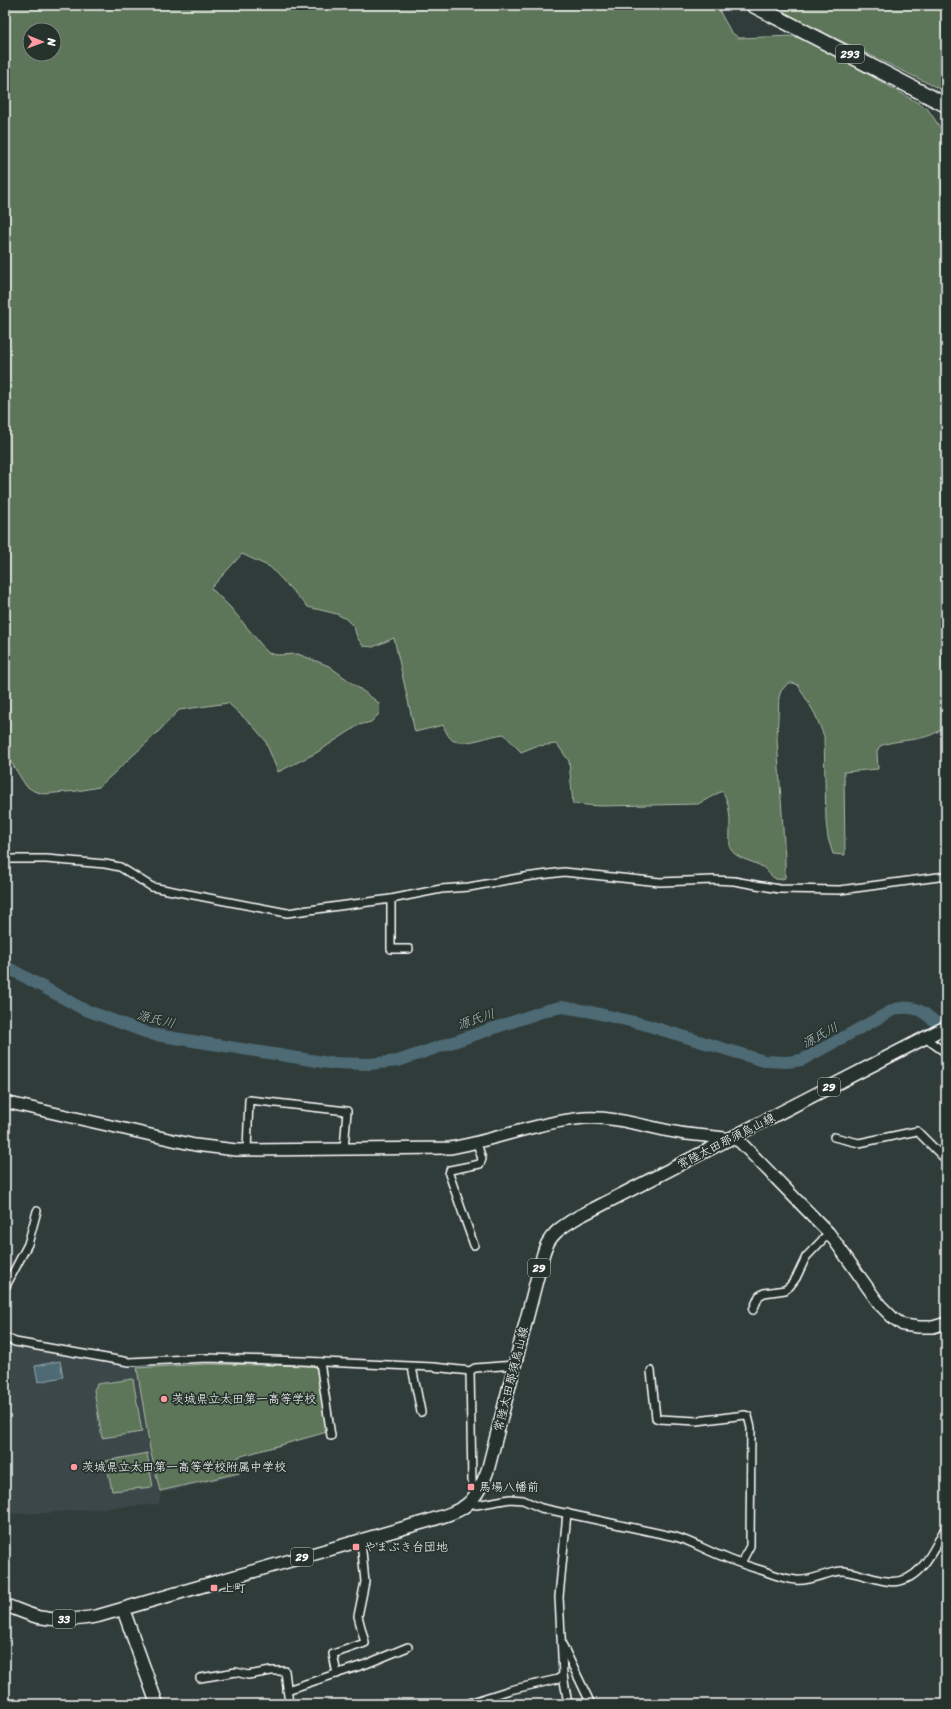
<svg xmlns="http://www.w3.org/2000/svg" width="951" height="1709" font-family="Sriracha,'Klee One',sans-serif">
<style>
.built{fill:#3b4649}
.green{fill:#5d7458;stroke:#aebaac;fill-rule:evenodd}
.water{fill:#4d6b74;stroke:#94a6ac}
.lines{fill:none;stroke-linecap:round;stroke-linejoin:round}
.river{stroke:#4d6b74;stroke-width:12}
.street-casing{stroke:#fff;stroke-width:10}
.secondary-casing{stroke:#fff;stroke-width:14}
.primary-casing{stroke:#fff;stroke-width:15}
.highway-casing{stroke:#fff;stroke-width:17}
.street{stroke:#26332d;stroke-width:7}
.secondary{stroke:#26332d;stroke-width:11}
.primary{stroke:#26332d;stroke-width:12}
.highway{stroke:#26332d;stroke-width:14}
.poi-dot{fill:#ff9aa2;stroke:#26332d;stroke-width:1.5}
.labels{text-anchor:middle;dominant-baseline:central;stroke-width:3.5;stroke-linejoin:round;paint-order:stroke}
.shield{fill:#26332d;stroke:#bec2c0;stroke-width:1}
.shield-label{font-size:11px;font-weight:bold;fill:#fff}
.street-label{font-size:12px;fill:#fff;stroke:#26332d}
.poi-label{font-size:12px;fill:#fff;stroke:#26332d;text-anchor:start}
.water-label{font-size:13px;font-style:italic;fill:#afbcc0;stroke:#26332d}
</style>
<rect width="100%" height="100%" fill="#303c3a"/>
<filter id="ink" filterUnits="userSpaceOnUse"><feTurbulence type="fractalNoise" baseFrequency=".025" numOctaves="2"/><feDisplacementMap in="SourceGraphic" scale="8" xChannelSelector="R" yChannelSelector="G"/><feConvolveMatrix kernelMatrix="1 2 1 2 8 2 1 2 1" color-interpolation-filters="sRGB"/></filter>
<g filter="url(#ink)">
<!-- built -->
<path class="built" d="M5,1341L107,1361L131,1364H188L207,1362L243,1364L252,1362L317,1364L328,1433L239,1457L241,1475L161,1493L159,1504L46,1513L5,1514Z"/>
<!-- green -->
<g class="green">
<path d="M5,5H718L721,14L731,32L739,38L793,36L812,42L927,108L946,136V725C927,744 902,737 880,746L877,751L878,769L844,772L845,855L833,854L828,838L826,821L824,736L815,714L798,685L793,683H788L781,691L779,697L777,739L785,858V878C782,879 779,880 776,879C771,877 768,871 764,868C753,860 736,860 730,848C729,830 733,807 722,791L698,804L601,806L573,804L569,761L557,744L536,746L521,752L504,734C490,735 468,746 454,741C449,739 445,730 443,725L415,732L394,638L373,647L363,646L357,637L354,627L346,619L337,614L308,607L270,567L242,554L211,588L231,608L268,653L277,655L298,654L329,666L379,703V714L371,722L359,725L316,753L278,772L265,740L252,725L228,703L179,710L156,734L99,787L77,791L44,794L34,791L26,786L9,759H5ZM30,30H54V54H30Z"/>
<path d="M767,5H946V92Z"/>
<path d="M208,1364L316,1366L327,1432L238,1457L239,1473L160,1491L150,1449L137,1368Z"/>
<path d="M133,1379L142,1432L102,1438L94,1390L97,1384Z"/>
<path d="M147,1453L153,1487L112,1491L106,1461Z"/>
</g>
<!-- water -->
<path class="water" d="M60,1361L63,1377L38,1382L35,1366Z"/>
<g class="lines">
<!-- river -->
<path class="river" d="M5,966L83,1009L150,1034L329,1063L369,1064L398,1061L547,1010L562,1007L587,1011L643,1024L764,1061L787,1062L802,1060L895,1009C920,1003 929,1017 946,1032"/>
<defs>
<g id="street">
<path d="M5,859H46L105,864L120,867L152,887L287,913L391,899L441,889L469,887L525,877L564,872L660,882L713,880L734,881L779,889L840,890L946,876"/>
<path d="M391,899V949H409"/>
<path d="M925,1038L946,1053"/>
<path d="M834,1137L859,1143L917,1131L946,1160"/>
<path d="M247,1150L249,1100L347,1111L344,1149"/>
<path d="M474,1245L449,1174L450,1170L480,1164L482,1159L477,1143"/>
<path d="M5,1288L28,1244L37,1211"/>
<path d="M753,1310L759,1296L764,1293L785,1290L790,1286L796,1278L806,1257L829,1233"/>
<path d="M5,1337L15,1342L129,1362L207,1358L301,1361L433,1367L470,1371"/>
<path d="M320,1362L331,1436"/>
<path d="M412,1367L421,1412"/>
<path d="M651,1371L656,1418L659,1419L697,1421L745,1415L748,1416L751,1428L750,1546L741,1563"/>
<path d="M475,1497L472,1482L470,1371L475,1368L514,1365"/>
<path d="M471,1501L476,1505L510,1499L523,1500L541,1508L676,1537C693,1542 707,1551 724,1557C737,1563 751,1567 764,1571C774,1575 786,1579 796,1580C813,1582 829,1570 844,1571C858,1573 872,1579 886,1581C919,1587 934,1549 946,1526"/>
<path d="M567,1513L559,1597L563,1675L568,1704"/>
<path d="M563,1646L591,1704"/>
<path d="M337,1674L333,1654L365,1643L358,1616L365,1582L361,1541"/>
<path d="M200,1678L236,1672L248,1675L271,1671H285L289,1704"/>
<path d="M287,1690L366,1664L408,1647"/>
<path d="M466,1704L510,1690L558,1679L563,1675"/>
</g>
<path id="secondary" d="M5,1102L195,1145L236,1150L450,1148C495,1140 539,1122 584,1118C617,1116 648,1128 680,1133C698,1136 717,1136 735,1140L739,1141L748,1150L829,1233L880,1305L893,1318L903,1325L919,1327H933L946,1323"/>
<g id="primary">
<path d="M5,1605C16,1609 27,1614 38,1617C57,1621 78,1620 98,1616L428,1521C464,1510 475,1506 488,1469L543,1255C548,1235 561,1227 578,1217L946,1027"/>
<path d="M123,1609L157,1704"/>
</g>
<path id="highway" d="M753,5L946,105"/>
</defs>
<!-- street casing -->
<use href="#street" class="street-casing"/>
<!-- secondary casing -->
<use href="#secondary" class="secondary-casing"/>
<!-- primary casing -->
<use href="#primary" class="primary-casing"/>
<!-- highway casing -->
<use href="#highway" class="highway-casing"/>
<!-- street -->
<use href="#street" class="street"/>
<!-- secondary -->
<use href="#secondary" class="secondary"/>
<!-- primary -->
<use href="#primary" class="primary"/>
<!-- highway -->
<use href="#highway" class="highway"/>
</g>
</g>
<!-- markers -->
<g class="poi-dot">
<circle cx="164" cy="1399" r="4"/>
<circle cx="74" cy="1467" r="4"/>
<rect x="467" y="1483" width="8" height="8" rx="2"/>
<rect x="352" y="1543" width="8" height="8" rx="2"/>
<rect x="210" y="1584" width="8" height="8" rx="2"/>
</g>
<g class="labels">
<!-- shield labels -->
<g class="shield">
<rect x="836" y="45" width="28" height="18" rx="3"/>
<rect x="818" y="1078" width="22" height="18" rx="3"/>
<rect x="528" y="1259" width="22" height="18" rx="3"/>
<rect x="291" y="1548" width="22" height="18" rx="3"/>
<rect x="53" y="1610" width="22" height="18" rx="3"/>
</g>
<g class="shield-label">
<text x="850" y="54">293</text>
<text x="829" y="1087">29</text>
<text x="539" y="1268">29</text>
<text x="302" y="1557">29</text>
<text x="64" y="1619">33</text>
</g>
<!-- street labels -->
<g class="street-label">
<text transform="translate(726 1141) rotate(-27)">常陸太田那須烏山線</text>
<text transform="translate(511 1379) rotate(-76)">常陸太田那須烏山線</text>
</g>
<!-- poi labels -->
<g class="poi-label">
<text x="172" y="1399">茨城県立太田第一高等学校</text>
<text x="82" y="1467">茨城県立太田第一高等学校附属中学校</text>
<text x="479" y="1487">馬場八幡前</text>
<text x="364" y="1547">やまぶき台団地</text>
<text x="222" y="1588">上町</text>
</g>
<!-- water labels -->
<g class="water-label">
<text transform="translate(156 1019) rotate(14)">源氏川</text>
<text transform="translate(476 1019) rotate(-19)">源氏川</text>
<text transform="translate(820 1035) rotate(-28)">源氏川</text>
</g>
</g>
<!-- margin -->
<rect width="951" height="1709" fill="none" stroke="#26332d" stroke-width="20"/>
<rect x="10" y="10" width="931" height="1689" fill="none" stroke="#fff" stroke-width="1.5" filter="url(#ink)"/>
<!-- north arrow -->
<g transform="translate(42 42) rotate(91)"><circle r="19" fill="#26332d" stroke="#7d8581"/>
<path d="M0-3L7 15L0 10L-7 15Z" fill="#ff9aa2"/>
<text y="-6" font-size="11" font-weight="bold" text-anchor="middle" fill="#ffffff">N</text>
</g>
</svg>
